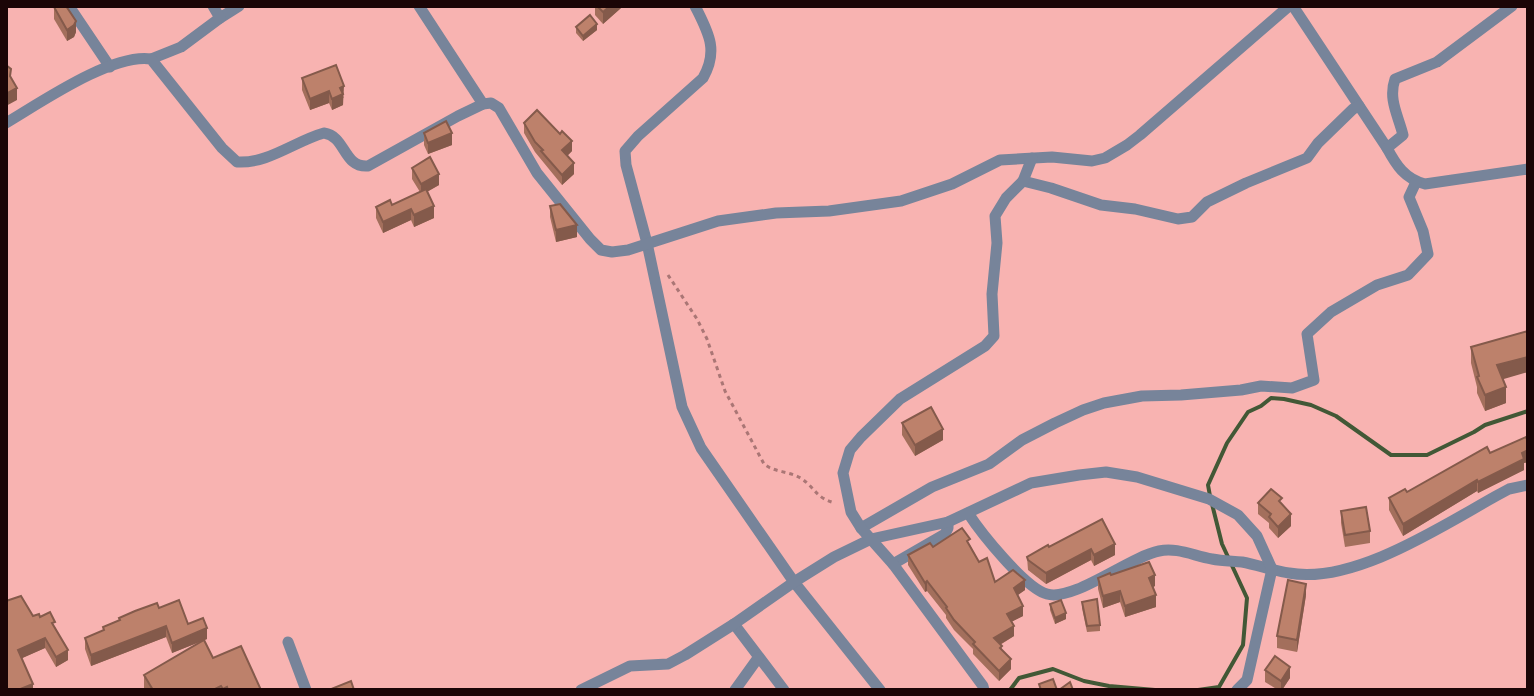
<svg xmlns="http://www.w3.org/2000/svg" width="1534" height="696" font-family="Raleway,sans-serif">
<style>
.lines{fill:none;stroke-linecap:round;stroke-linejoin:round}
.stream{stroke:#425836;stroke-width:4}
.path{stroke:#aa7675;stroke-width:3;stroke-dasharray:4 4;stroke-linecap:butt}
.street{stroke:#77849a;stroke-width:11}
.wall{fill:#a36f5c}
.shaded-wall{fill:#845a4b}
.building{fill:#bd816b;stroke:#845a4b;stroke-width:2}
</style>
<rect width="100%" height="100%" fill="#f8b3b1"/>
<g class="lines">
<!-- stream -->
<g class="stream">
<path d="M1210,496L1208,485L1227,443L1248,412L1261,406L1271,398L1284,399L1311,405L1336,416L1391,455H1427L1474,432L1485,425L1528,411"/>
<path d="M1010,690L1019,678L1053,669L1084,681L1109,686L1155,690"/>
<path d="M1198,690L1219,687L1243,645L1247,598L1222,544L1212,504"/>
</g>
<!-- path -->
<path class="path" d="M668,275L697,319L707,339L725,391L764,464C775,473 791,471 802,479C816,489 816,498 835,503"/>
<!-- street -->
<g class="street">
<path d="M69,6L110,67"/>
<path d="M419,6L483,104"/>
<path d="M695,6C708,32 719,50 703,78L638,136L625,151L626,165L647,243L682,407L701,448L794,582L880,690"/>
<path d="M1293,6L1387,148C1396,165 1405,179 1425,184L1528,169"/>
<path d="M220,18L239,6"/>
<path d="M151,59L181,47L220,18L213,6"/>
<path d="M6,123C40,103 112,53 151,59L222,148L237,162C268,164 295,141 324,133C346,136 343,168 368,166L458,116L483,104L491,103L499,108L537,173L590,239L601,250L612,252L628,250L718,221L776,213L829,211L901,201L952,184L1000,160L1052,157L1092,161L1105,158L1127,145L1140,135L1289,6"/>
<path d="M1387,148L1403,135C1398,115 1388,99 1395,79L1437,62L1512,6"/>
<path d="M1023,181L1051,188L1101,205L1135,209L1178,219L1192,217L1207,202L1246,183L1307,158L1318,143L1353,109L1359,106"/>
<path d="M968,513C981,533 1025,588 1047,594C1073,602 1129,557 1159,551C1177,547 1194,556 1212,559C1222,561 1232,561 1242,562C1258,565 1274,571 1289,573C1353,585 1442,526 1496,496L1509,489L1528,485"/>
<path d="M861,528L932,487L989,464L1022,440L1055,423L1083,410L1104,403L1142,396L1181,395L1241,390L1261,386L1292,388L1314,380L1307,334L1331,312L1377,285L1408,275L1428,254L1423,231L1409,197L1416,182"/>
<path d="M893,564L945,534L948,528V522"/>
<path d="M734,624L784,690"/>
<path d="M288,642L306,690"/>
<path d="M581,690L630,666L668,664L685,655L734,624L794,582L834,557L871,539L948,522L1031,483L1079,475L1106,472L1137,477L1209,499L1238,515L1257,536L1272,569L1247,680L1237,690"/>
<path d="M735,690L758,658"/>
<path d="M984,690L983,686L893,564L861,528L851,512L843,473L850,450L861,437L900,399L985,346L994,336L992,294L997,243L995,216L1006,198L1023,181L1032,158"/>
</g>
</g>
<!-- wall -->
<g class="wall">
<path d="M595,6H621V8L603,24L595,15Z"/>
<path d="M54,7L76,32L74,37L67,41L54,19Z"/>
<path d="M576,27L597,30L583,41L576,33Z"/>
<path d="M302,78L344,97L343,98V105L332,110L329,103L310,110L302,90Z"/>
<path d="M524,123L560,134L572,151L567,156L574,174L562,185L535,152L524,133Z"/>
<path d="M424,133L452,145L428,154L424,145Z"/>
<path d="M412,168L439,185L427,192L434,218L414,227L411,220L383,233L376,218V207L392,205L420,192L412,179Z"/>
<path d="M550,206L577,237L556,242L550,217Z"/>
<path d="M1471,347L1503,379L1506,403L1485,411L1477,393V387L1471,363Z"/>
<path d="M902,423L943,440L915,456L902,435Z"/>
<path d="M1528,442V462L1524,463V470L1478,493L1477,491L1403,536L1389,510V498L1407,492L1490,453Z"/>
<path d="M1258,503L1282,504L1291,526L1278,538L1269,528V523L1258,514Z"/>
<path d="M1341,511L1370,531V543L1345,547L1341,523Z"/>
<path d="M1102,519L1115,555L1094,566L1091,560L1046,584L1028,570L1027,557L1049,547Z"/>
<path d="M970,545L979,562L995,582L1025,590L1017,595L1023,616L1011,622L1014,636L1000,645L1011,669L999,681L973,654V649L954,630L946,618V615L927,591L925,592L908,565V555L933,547Z"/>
<path d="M1111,575L1155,586L1153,587L1156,607L1125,617L1120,602L1103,608L1098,589V578Z"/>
<path d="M1306,595L1297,652L1277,648V636Z"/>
<path d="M1082,602L1100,625V631L1087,632L1082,608Z"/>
<path d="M1050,604L1066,619L1055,624L1050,610Z"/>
<path d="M159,608L188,624L207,639L172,653L166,637L91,666L85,649V638L103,631V627L119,620V618Z"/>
<path d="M33,616L40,617L55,628L68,660L56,667L45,648L22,658L33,690H6Z"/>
<path d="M213,658L261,690H145L144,688V675Z"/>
<path d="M1265,670L1290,678L1282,690H1278L1265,682Z"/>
</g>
<!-- shaded-wall -->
<g class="shaded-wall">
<path d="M610,6H621V8L603,24V12Z"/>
<path d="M76,21V32L74,37L67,41V30Z"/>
<path d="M597,24V30L583,41V36Z"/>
<path d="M344,86L343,105L332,110V99L340,88Z"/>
<path d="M17,88V100L6,106V94Z"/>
<path d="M329,91V103L310,110V99Z"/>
<path d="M452,133V145L428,154V143Z"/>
<path d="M572,141V151L562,161V150Z"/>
<path d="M574,163V174L562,185V175Z"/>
<path d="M439,174V185L421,195V184Z"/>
<path d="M434,206V218L414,227V215Z"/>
<path d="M411,209V220L383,233V222Z"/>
<path d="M577,225V237L556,242V230Z"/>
<path d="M1528,357V372L1497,381V365Z"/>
<path d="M1506,387V403L1485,411V395Z"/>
<path d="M943,429V440L915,456V445Z"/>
<path d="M1528,450V462L1524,463V470L1478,493V482Z"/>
<path d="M1477,480V491L1403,536V524Z"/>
<path d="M1291,514V526L1278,538V527Z"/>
<path d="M1115,544V555L1094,566V555Z"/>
<path d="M1091,549V560L1046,584V573Z"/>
<path d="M1155,575V586L1149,589V578Z"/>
<path d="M1025,580V590L1014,598V588Z"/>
<path d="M927,581V591L925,592V583Z"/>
<path d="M1306,584V595L1297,652V640Z"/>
<path d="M1120,591V602L1103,608V596Z"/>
<path d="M1156,595V607L1125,617V606Z"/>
<path d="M1023,606V616L1007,624V614Z"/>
<path d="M1066,613V619L1055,624V618Z"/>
<path d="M166,626V637L91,666V655Z"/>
<path d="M1014,626V636L994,648V638Z"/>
<path d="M207,628V639L172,653V643Z"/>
<path d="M45,638V648L18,660V650Z"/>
<path d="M68,650V660L56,667V657Z"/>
<path d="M1011,659V669L999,681V671Z"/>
<path d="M1290,667V678L1282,690H1281V681Z"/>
<path d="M33,684V690H18Z"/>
</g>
<!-- building -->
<g class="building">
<path d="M58,6H66L76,21L74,25L67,30L54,7Z"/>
<path d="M597,6H610L603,12Z"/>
<path d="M590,15L597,24L583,36L576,27Z"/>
<path d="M6,65L11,69L10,76L17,88L6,94Z"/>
<path d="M336,65L344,86L340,88L343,94L332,99L329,91L310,99L302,78Z"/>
<path d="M537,110L560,134L562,131L572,141L562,150L574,163L562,175L541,151L543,150L535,142L524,123Z"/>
<path d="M446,121L452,133L428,143L424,133Z"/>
<path d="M430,157L439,174L421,184L412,168Z"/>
<path d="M426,189L434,206L414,215L411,209L383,222L376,207L390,200L392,205Z"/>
<path d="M560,204L577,225L556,230L550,206Z"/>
<path d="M1528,331V357L1497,365L1506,387L1485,395L1477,377L1479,376L1471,347Z"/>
<path d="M931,407L943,429L915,445L902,423Z"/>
<path d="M1526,437L1528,442V450L1522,453L1524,459L1478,482L1477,480L1403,524L1389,498L1405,489L1407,492L1487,447L1490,453Z"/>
<path d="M1271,489L1282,498L1279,501L1291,514L1278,527L1269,517L1271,514L1258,503Z"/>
<path d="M1366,507L1370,531L1345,535L1341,511Z"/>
<path d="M1102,519L1115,544L1094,555L1091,549L1046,573L1028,560L1027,557L1048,545L1049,547Z"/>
<path d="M962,528L970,539L967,541L979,562L987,558L995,582L1013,570L1025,580L1014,588L1023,606L1007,614L1014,626L994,638L1002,646L1000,648L1011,659L999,671L973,644L975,642L954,620L946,608L947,607L927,581L925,583L908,555L930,543L933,547Z"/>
<path d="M1149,562L1155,575L1149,578L1156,595L1125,606L1120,591L1103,596L1098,578L1110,573L1111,575Z"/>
<path d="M1288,580L1306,584L1297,640L1277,636Z"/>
<path d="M21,596L33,616L39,614L40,617L50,612L55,622L52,623L68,650L56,657L45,638L18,650L33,684L18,690H6V601Z"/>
<path d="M1097,599L1100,625L1087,626L1082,602Z"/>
<path d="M179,600L188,624L203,618L207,628L172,643L166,626L91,655L85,638L104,630L103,627L120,620L119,618L135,611L157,603L159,608Z"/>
<path d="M1061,600L1066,613L1055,618L1050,604Z"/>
<path d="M204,640L213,658L241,646L261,690H228L227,687L223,689L221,686L213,690H153L144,675Z"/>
<path d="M1275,656L1290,667L1281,681L1265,670Z"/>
<path d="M1053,679L1057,690H1041L1039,684Z"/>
<path d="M351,681L354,690H332L331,689Z"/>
<path d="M1070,682L1073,690H1059Z"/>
</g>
<!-- border -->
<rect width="1534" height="696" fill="none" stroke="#1b0506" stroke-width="16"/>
</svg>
